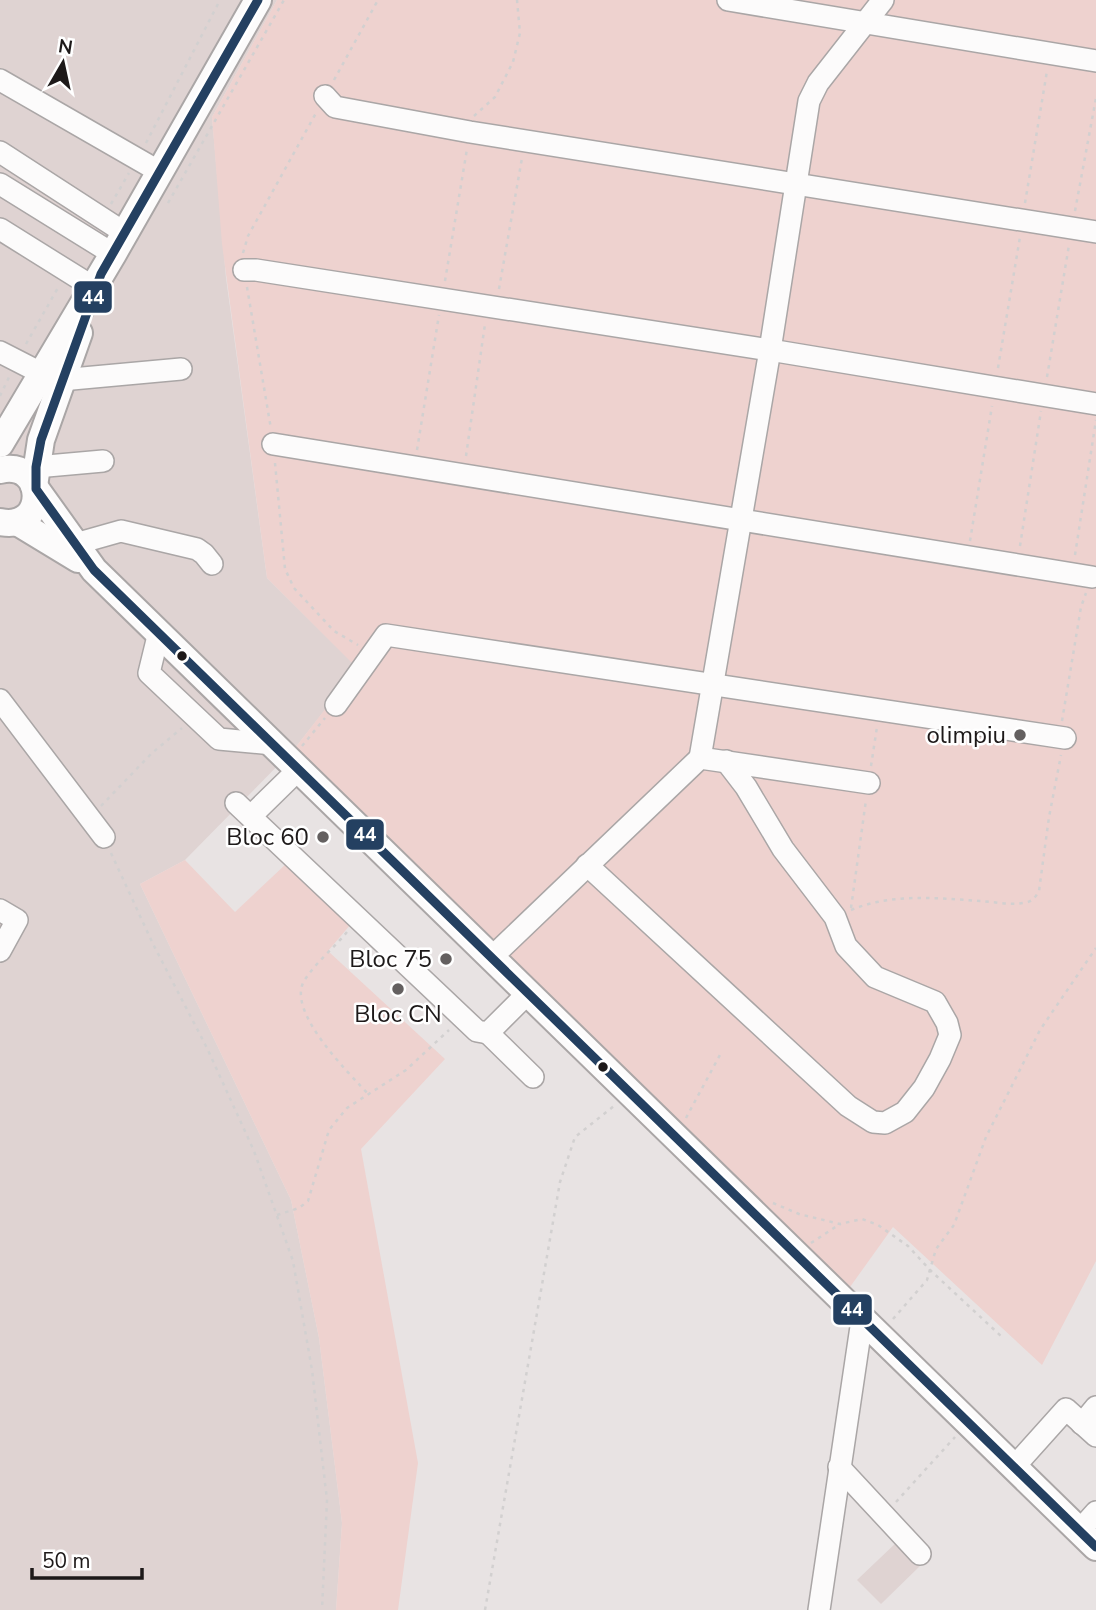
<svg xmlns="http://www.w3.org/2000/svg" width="1096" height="1610" font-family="'Nunito Sans',sans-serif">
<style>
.built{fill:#dfd3d2}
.green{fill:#eed2cf}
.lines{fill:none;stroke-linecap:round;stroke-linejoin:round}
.minor-casing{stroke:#aaa6a6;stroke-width:24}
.major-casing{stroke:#aaa6a6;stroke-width:30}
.path{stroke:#d2d0d0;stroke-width:2.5;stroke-dasharray:3.5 5;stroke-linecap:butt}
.minor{stroke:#fcfbfb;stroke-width:21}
.major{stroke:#fcfbfb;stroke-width:26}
.bus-1-casing{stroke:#fff;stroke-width:14}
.bus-1{stroke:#244061;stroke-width:9}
.bus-dot{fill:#1d1919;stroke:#fff;stroke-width:2.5}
.poi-dot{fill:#646060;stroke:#fff;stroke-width:2.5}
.labels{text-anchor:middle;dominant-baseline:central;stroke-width:5;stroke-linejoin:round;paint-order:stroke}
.poi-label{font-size:24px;fill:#1d1919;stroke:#fff;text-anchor:end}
.line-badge{stroke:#fff;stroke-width:2.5}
.badge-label{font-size:19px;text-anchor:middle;font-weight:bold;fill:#fff}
</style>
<rect width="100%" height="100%" fill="#e8e3e3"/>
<!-- built -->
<g class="built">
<path d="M0,0H277L212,117L226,278L267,578L358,668L295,748L185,860L140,884L291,1200L319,1338L342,1523L336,1610H0Z"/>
<path d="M898,1541L922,1564L881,1604L857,1580Z"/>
</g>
<!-- green -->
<g class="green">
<path d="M277,0H1096V1261L1042,1365L893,1227L850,1287L295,748L357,668L267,578L222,244L212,117Z"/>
<path d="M185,860L235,912L287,863L351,924L328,951L445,1059L361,1149L418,1463L398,1610H336L342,1523L319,1338L291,1200L140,884Z"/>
</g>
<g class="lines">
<defs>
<g id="minor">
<path d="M728,0L1096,61"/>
<path d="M0,80L160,172"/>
<path d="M325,96L335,107L470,132L1096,232"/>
<path d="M0,152L125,233"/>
<path d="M0,184L113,254"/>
<path d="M0,229L93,287"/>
<path d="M244,270H256L770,350L1096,404"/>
<path d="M0,352L41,373"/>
<path d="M61,380L181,369"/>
<path d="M273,444L1092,577"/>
<path d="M36,467L103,461"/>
<path d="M75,544L121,531L197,549L204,554L212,564"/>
<path d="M159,632L149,673L219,739L273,744"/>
<path d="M0,700L104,837"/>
<path d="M336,705L386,635L1065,738"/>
<path d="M700,758L770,350L809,101L818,83L883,0"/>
<path d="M236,803L477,1031L488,1033L528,993"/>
<path d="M251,816L299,769"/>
<path d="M587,865L848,1106L873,1122L885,1123L905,1112L924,1088L940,1059L950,1035L947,1023L935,1002L875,977L846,946L835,917L783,849L746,787L726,761"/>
<path d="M0,910L17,920L0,951"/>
<path d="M492,957L700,758L869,783"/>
<path d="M488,1033L533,1077"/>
<path d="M1082,1424L1096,1407"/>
<path d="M839,1467L920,1554"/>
<path d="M1014,1467L1066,1409L1096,1436"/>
<path d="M1079,1531L1096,1512"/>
<path d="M819,1610L862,1320"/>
</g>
<g id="major">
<path d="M0,444L113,254L258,0"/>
<path d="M0,470C47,459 48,532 0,522"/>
<path d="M34,486L41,440L79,333"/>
<path d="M36,489L94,570L1096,1547"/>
<path d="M17,522L78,559"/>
</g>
</defs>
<!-- minor casing -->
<use href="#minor" class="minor-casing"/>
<!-- major casing -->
<use href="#major" class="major-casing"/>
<!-- path -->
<g class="path">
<path d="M334,80L378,0"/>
<path d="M474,116L495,97L513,62L520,33L517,0"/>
<path d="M146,143L220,0"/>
<path d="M168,203L284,0"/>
<path d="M1025,203L1047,71"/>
<path d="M111,204L129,173"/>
<path d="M1075,211L1096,98"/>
<path d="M243,253L248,236L316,113"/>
<path d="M445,281L467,149"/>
<path d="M247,287L271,429"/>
<path d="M499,289L522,158"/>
<path d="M26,344L59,286"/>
<path d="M998,368L1020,237"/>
<path d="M1047,377L1069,245"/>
<path d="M0,396L10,375"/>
<path d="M417,450L439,315"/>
<path d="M466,456L485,324"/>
<path d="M275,463L285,569L294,588L334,631L358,645"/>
<path d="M970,541L992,406"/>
<path d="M1020,546L1041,411"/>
<path d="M1075,555L1096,420"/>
<path d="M1062,721L1081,607L1086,593"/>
<path d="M302,746L325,718"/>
<path d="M871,766L877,727"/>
<path d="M101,806L152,753L182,728"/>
<path d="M111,853L153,944L207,1048L254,1151L293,1261L312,1370L327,1500L322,1610"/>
<path d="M851,908L866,800"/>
<path d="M851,910C892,893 937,898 980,901C994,902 1009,905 1023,903C1032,902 1035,898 1039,891L1049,817L1061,755"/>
<path d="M347,932C334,948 315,963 304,981C286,1012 350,1074 369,1095"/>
<path d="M686,1118L721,1053"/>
<path d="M773,1203L799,1214L840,1224L862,1219L878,1225L908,1246L930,1270L1002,1337"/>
<path d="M277,1215L299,1208L308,1201L329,1130L347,1108L406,1070L449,1030"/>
<path d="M811,1243L840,1224"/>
<path d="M893,1319L927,1280L936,1249L954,1225L986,1137L1040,1030L1096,948"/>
<path d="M896,1502L955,1437"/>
<path d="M485,1610L560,1182L575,1137L614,1106"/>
</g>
<!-- minor -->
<use href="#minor" class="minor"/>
<!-- major -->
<use href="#major" class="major"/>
<defs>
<path id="bus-1" d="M258,0L101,274L41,440L36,467V489L94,570L1096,1547"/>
</defs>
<!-- bus-1 casing -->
<use href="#bus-1" class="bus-1-casing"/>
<!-- bus-1 -->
<use href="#bus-1" class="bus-1"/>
</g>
<!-- markers -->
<g class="bus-dot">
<circle cx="182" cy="656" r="6"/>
<circle cx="603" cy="1067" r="6"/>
</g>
<g class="poi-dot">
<circle cx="1020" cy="735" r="7"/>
<circle cx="323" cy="837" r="7"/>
<circle cx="446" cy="959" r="7"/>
<circle cx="398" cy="989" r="7"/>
</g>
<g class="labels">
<!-- poi labels -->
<g class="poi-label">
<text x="1006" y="735">olimpiu</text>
<text x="309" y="837">Bloc 60</text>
<text x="432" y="959">Bloc 75</text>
<text x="398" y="1014" text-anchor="middle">Bloc CN</text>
</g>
</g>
<g class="line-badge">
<rect x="73" y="280" width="40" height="34" rx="7" fill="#244061"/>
<rect x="345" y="818" width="40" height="33" rx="7" fill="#244061"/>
<rect x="832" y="1293" width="41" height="33" rx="7" fill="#244061"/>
</g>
<g class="badge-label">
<text x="93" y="304">44</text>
<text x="365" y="841">44</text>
<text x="852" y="1316">44</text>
</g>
<!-- north arrow -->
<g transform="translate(63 63) rotate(9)" stroke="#ffffff" stroke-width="5" paint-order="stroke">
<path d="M0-5L12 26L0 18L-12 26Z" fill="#1d1919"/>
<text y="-10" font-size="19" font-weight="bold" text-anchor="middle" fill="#1d1919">N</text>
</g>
<!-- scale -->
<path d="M32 1568v10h110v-10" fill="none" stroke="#1d1919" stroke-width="3.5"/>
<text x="42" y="1568" font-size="21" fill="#1d1919" stroke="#ffffff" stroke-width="5" paint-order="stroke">50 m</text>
</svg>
